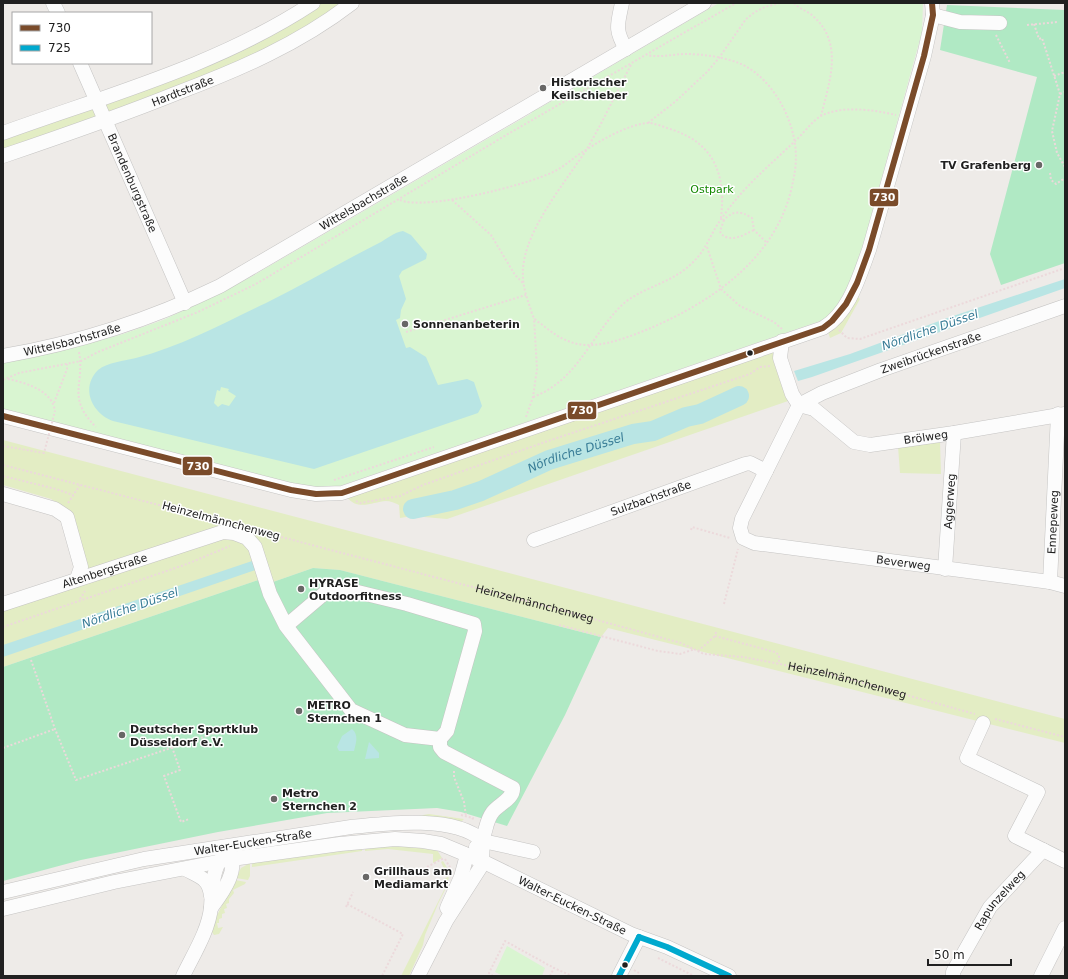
<svg xmlns="http://www.w3.org/2000/svg" width="1068" height="979" font-family="'DejaVu Sans',sans-serif">
<style>
.grass{fill:#e3edc4}
.park{fill:#d9f5d1}
.pitch{fill:#b0e9c4}
.water{fill:#b9e5e4;fill-rule:evenodd}
.lines{fill:none;stroke-linecap:round;stroke-linejoin:round}
.river{stroke:#b9e5e4;stroke-width:20}
.minor-casing{stroke:#c5c4c3;stroke-width:15}
.path{stroke:#ecd9db;stroke-width:2;stroke-dasharray:2 2;stroke-linecap:butt}
.minor{stroke:#fcfcfc;stroke-width:14}
.path-bridge{stroke:#ecd9db;stroke-width:2;stroke-dasharray:2 2;stroke-linecap:butt}
.bus-1-casing{stroke:#fff;stroke-width:9}
.bus-2-casing{stroke:#fff;stroke-width:9}
.bus-1{stroke:#7a4b2a;stroke-width:6}
.bus-2{stroke:#00a9ce;stroke-width:6}
.poi-dot{fill:#686766;stroke:#fff;stroke-width:1.5}
.bus-dot{fill:#202020;stroke:#fff;stroke-width:1.5}
.labels{text-anchor:middle;dominant-baseline:central;stroke-width:3;stroke-linejoin:round;paint-order:stroke}
.poi-label{font-size:11px;font-weight:bold;fill:#202020;stroke:#fff;text-anchor:start}
.street-label{font-size:11px;fill:#202020;stroke:#fff}
.park-label{font-size:11px;fill:#148a02;stroke:#fff}
.water-label{font-size:12px;font-style:italic;fill:#397d97;stroke:#fff}
.line-badge{stroke:#fff;stroke-width:1.5}
.badge-label{font-size:11px;text-anchor:middle;font-weight:bold;fill:#fff}
</style>
<rect width="100%" height="100%" fill="#eeebe8"/>
<!-- grass -->
<g class="grass">
<path d="M318,3H347L267,52L3,153V136L98,102Z"/>
<path d="M858,297L860,299L841,333L830,338L828,332L844,318Z"/>
<path d="M773,349L791,400L447,519L413,516L400,518L399,505C395,503 390,501 386,501C373,502 357,511 347,497Z"/>
<path d="M3,440L1065,719V743L608,628L601,637L340,570L313,568L273,582L270,576L3,667V611L82,581L60,505L51,499L3,485Z"/>
<path d="M940,441L941,474L900,473L898,446Z"/>
<path d="M429,814L464,819L461,822L412,817Z"/>
<path d="M365,846H399L437,850L442,858L433,863V854L388,849L365,851Z"/>
<path d="M362,847V851L252,867V862Z"/>
<path d="M443,861L449,871L448,884L438,904L425,935L423,945L409,976H401L447,884L441,881L448,877L441,862Z"/>
<path d="M250,863V876L248,880L236,878L241,868Z"/>
<path d="M235,880L246,882L245,884L233,890L234,893L229,899V903L226,904L227,908L224,909L225,913L222,914V918L219,919V923H217L218,928L223,927L219,934L214,935L210,929Z"/>
</g>
<!-- park -->
<g class="park">
<path d="M719,3H923L922,32L865,238C856,266 846,298 826,319L337,487L313,489L3,413V359L84,345L123,334L163,320L208,299L249,278L532,113L531,109H538Z"/>
<path d="M507,946L545,968L542,976H503L495,972Z"/>
</g>
<!-- pitch -->
<g class="pitch">
<path d="M947,5L1065,10V263L1001,285L990,254L1037,77L940,50Z"/>
<path d="M313,568L340,570L601,637L565,715L507,826L461,812L437,808L327,813L218,832L81,860L3,881V667L270,576L273,582Z"/>
</g>
<!-- water -->
<g class="water">
<path d="M403,231L411,235L427,254L426,259L402,271L399,276L406,299L401,310L400,318L396,320L406,348L410,347L426,357L438,385L467,379L474,382L482,406L478,413L314,469L113,421C92,413 80,388 98,370C108,362 124,361 136,358C182,346 224,323 266,303C305,284 341,262 379,243C387,239 394,232 403,231ZM221,387L229,389L228,391L236,396L229,406L222,404L218,407L214,403L217,390L220,391Z"/>
<path d="M1065,279V288L812,377L798,381L794,371L850,354L950,317Z"/>
<path d="M255,560L258,569L3,657V645Z"/>
<path d="M352,729C359,735 356,743 354,751H339L337,747L342,736Z"/>
<path d="M369,742L379,753V758L365,759Z"/>
</g>
<g class="lines">
<!-- river -->
<path class="river" id="s1" d="M413,509L455,500L481,491L549,460L633,434L653,431L686,417L700,414L739,396"/>
<defs>
<g id="minor">
<path d="M53,3L58,13"/>
<path d="M622,3C618,24 614,29 626,49"/>
<path d="M933,15L960,22L1000,23"/>
<path id="s3" d="M80,63L185,303"/>
<path d="M3,133C108,95 219,65 313,3"/>
<path id="s4" d="M3,156C62,136 120,116 177,93C238,70 299,44 352,3"/>
<path d="M782,341L780,358L792,394L799,405"/>
<path id="s5" d="M3,356C78,343 152,319 220,286L704,3"/>
<path id="s6" d="M799,405L742,519L740,528L743,538L754,543L1050,582L1065,586"/>
<path id="s7" d="M799,405L822,393L881,370L1065,306"/>
<path id="s8" d="M799,405L814,409L854,442L870,445L954,433L1065,414"/>
<path d="M3,416L291,490L316,494L342,493L823,328C849,313 859,277 869,250L924,56L933,15L932,3"/>
<path d="M3,494L55,509L67,517L81,567L77,579"/>
<path id="s9" d="M534,540L745,464L750,463L766,471"/>
<path id="s10" d="M945,569L954,433"/>
<path id="s11" d="M1050,582L1058,414"/>
<path id="s12" d="M3,604L223,532L234,533L247,538L255,547L270,594L286,626L333,586L407,604L474,624L475,631L447,731L440,739L405,735L351,710L286,626"/>
<path d="M983,723L967,758L1038,792L1015,836L1065,861"/>
<path d="M440,739V747L444,752L513,788C514,799 497,805 492,813C484,824 487,838 476,847"/>
<path d="M483,841L533,852"/>
<path d="M185,869C200,877 209,878 211,896"/>
<path id="s13" d="M3,892L144,859L351,827C387,823 455,815 483,841L482,861L480,868L446,921L418,976"/>
<path d="M211,908C222,893 240,870 229,851"/>
<path d="M447,908L461,877L467,855"/>
<path id="s14" d="M3,909L114,882L232,859L340,844L395,839L423,841L441,844L482,861L631,934L667,947L729,976"/>
<path d="M183,976C193,955 209,930 211,907C212,892 212,868 223,857"/>
<path d="M619,976L639,937"/>
<path id="s15" d="M953,976V972L990,907L1043,850"/>
<path d="M1041,976L1065,928"/>
</g>
</defs>
<!-- minor casing -->
<use href="#minor" class="minor-casing"/>
<!-- path -->
<g class="path">
<path d="M794,3C799,9 808,11 814,17C844,44 829,83 821,116"/>
<path d="M1034,24L1039,39L1042,38L1060,94L1052,131L1057,153L1065,167"/>
<path d="M1027,25L1058,22"/>
<path d="M996,35L1010,63"/>
<path d="M631,65C616,93 602,124 585,152C565,182 530,225 524,261C521,277 524,291 530,307C531,310 532,316 535,319C537,322 542,324 545,327C559,338 573,346 592,345C612,344 634,335 653,327C717,299 780,254 793,181C797,164 797,147 792,130C785,104 766,75 741,64C725,57 702,54 686,54C672,54 661,58 647,55"/>
<path d="M1054,76L1065,72"/>
<path d="M1060,94L1065,92"/>
<path d="M648,123L676,101L707,72L719,58L746,19L755,12L765,7L780,3"/>
<path d="M1050,173L1051,180L1056,184L1065,178"/>
<path d="M400,200C425,211 527,185 553,172C562,168 570,161 578,155C598,142 622,127 646,123C653,122 666,128 673,130C715,144 726,176 721,218L724,220C733,210 741,211 752,218L754,230L767,243"/>
<path d="M452,200L491,235L515,275L523,283"/>
<path d="M724,220L720,231L721,234C732,243 743,235 754,230"/>
<path d="M707,247L721,289L740,306L774,322L782,329"/>
<path d="M839,330L847,338L860,339L1065,268"/>
<path d="M406,332L526,295"/>
<path d="M79,352C85,385 66,397 96,427"/>
<path d="M8,379C26,383 52,390 55,411"/>
<path d="M3,380L19,373L81,361L98,352L198,312L256,284L513,131L736,3"/>
<path d="M533,397C576,381 589,340 618,309C637,288 669,285 690,265C708,249 709,235 722,218C742,188 769,166 795,141C803,134 812,121 821,116C841,105 875,110 896,115"/>
<path d="M54,403L67,369V364"/>
<path d="M526,417L533,397L537,369L534,318"/>
<path d="M3,465L217,520"/>
<path d="M3,476L56,489L73,495"/>
<path d="M334,480L434,447"/>
<path d="M356,501L360,503L400,496L423,485L548,441L750,374L760,367L770,366"/>
<path d="M68,503L80,485"/>
<path d="M691,530L692,527L730,538"/>
<path id="s2" d="M258,531L557,609L681,643L704,654L743,657L827,673L975,714"/>
<path d="M80,599L85,591"/>
<path d="M724,604L738,549"/>
<path d="M559,625L658,651L680,654L695,649"/>
<path d="M3,627L187,564L230,546"/>
<path d="M716,632L715,636L775,652L779,655V664"/>
<path d="M698,651L715,636"/>
<path d="M31,660L55,729L76,780L236,726"/>
<path d="M995,719L1065,737"/>
<path d="M172,747L180,770L164,776L181,822L189,819"/>
<path d="M3,748L55,729"/>
<path d="M454,771V777L464,802L466,816"/>
<path d="M461,815L473,818L472,820"/>
<path d="M445,859L451,869"/>
<path d="M427,867L444,858"/>
<path d="M347,904L403,934L382,976"/>
<path d="M346,907L353,892"/>
<path d="M658,958L694,976"/>
<path d="M634,970L639,973"/>
<path d="M493,976L489,973L505,941L554,968"/>
<path d="M550,976L554,968L572,976"/>
</g>
<!-- minor -->
<use href="#minor" class="minor"/>
<!-- path-bridge -->
<path class="path-bridge" d="M3,446L44,453L55,411"/>
<defs>
<path id="bus-1" d="M3,416L291,490L316,494L342,493L823,328L832,321L846,304L857,283L869,250L924,56L933,15L932,3"/>
<g id="bus-2">
<path d="M639,937L667,947L729,976"/>
<path d="M619,976L639,937"/>
</g>
</defs>
<!-- bus-1 casing -->
<use href="#bus-1" class="bus-1-casing"/>
<!-- bus-2 casing -->
<use href="#bus-2" class="bus-2-casing"/>
<!-- bus-1 -->
<use href="#bus-1" class="bus-1"/>
<!-- bus-2 -->
<use href="#bus-2" class="bus-2"/>
</g>
<!-- markers -->
<g class="poi-dot">
<circle cx="543" cy="88" r="4"/>
<circle cx="1039" cy="165" r="4"/>
<circle cx="405" cy="324" r="4"/>
<circle cx="301" cy="589" r="4"/>
<circle cx="299" cy="711" r="4"/>
<circle cx="122" cy="735" r="4"/>
<circle cx="274" cy="799" r="4"/>
<circle cx="366" cy="877" r="4"/>
</g>
<g class="bus-dot">
<circle cx="750" cy="353" r="3.5"/>
<circle cx="625" cy="965" r="3.5"/>
</g>
<g class="labels">
<!-- poi labels -->
<g class="poi-label">
<text x="551" y="82">Historischer<tspan x="551" dy="13">Keilschieber</tspan></text>
<text x="1031" y="165" text-anchor="end">TV Grafenberg</text>
<text x="413" y="324">Sonnenanbeterin</text>
<text x="309" y="583">HYRASE<tspan x="309" dy="13">Outdoorfitness</tspan></text>
<text x="307" y="705">METRO<tspan x="307" dy="13">Sternchen 1</tspan></text>
<text x="130" y="729">Deutscher Sportklub<tspan x="130" dy="13">Düsseldorf e.V.</tspan></text>
<text x="282" y="793">Metro<tspan x="282" dy="13">Sternchen 2</tspan></text>
<text x="374" y="871">Grillhaus am<tspan x="374" dy="13">Mediamarkt</tspan></text>
</g>
<!-- street labels -->
<g class="street-label">
<text stroke="none"><textPath href="#s4" startOffset="191">Hardtstraße</textPath></text>
<text stroke="none"><textPath href="#s3" startOffset="131">Brandenburgstraße</textPath></text>
<text stroke="none"><textPath href="#s5" startOffset="395">Wittelsbachstraße</textPath></text>
<text stroke="none"><textPath href="#s5" startOffset="71">Wittelsbachstraße</textPath></text>
<text stroke="none"><textPath href="#s7" startOffset="142">Zweibrückenstraße</textPath></text>
<text stroke="none"><textPath href="#s8" startOffset="140">Brölweg</textPath></text>
<text stroke="none"><textPath href="#s9" startOffset="124">Sulzbachstraße</textPath></text>
<text stroke="none"><textPath href="#s10" startOffset="68">Aggerweg</textPath></text>
<text transform="translate(221 521) rotate(15)">Heinzelmännchenweg</text>
<text stroke="none"><textPath href="#s11" startOffset="60">Ennepeweg</textPath></text>
<text stroke="none"><textPath href="#s6" startOffset="310">Beverweg</textPath></text>
<text stroke="none"><textPath href="#s12" startOffset="107">Altenbergstraße</textPath></text>
<text stroke="none"><textPath href="#s2" startOffset="286">Heinzelmännchenweg</textPath></text>
<text stroke="none"><textPath href="#s2" startOffset="609">Heinzelmännchenweg</textPath></text>
<text stroke="none"><textPath href="#s13" startOffset="255">Walter-Eucken-Straße</textPath></text>
<text stroke="none"><textPath href="#s15" startOffset="90">Rapunzelweg</textPath></text>
<text stroke="none"><textPath href="#s14" startOffset="590">Walter-Eucken-Straße</textPath></text>
</g>
<!-- park labels -->
<g class="park-label">
<text x="712" y="189">Ostpark</text>
</g>
<!-- water labels -->
<g class="water-label">
<text transform="translate(930 330) rotate(-19)">Nördliche Düssel</text>
<text stroke="none"><textPath href="#s1" startOffset="173">Nördliche Düssel</textPath></text>
<text transform="translate(130 608) rotate(-19)">Nördliche Düssel</text>
</g>
</g>
<g class="line-badge">
<rect x="869" y="188" width="30" height="19" rx="4" fill="#7a4b2a"/>
<rect x="567" y="401" width="30" height="19" rx="4" fill="#7a4b2a"/>
<rect x="182" y="456" width="31" height="20" rx="4" fill="#7a4b2a"/>
</g>
<g class="badge-label">
<text x="884" y="201">730</text>
<text x="582" y="414">730</text>
<text x="198" y="470">730</text>
</g>
<!-- border -->
<rect width="1068" height="979" fill="none" stroke="#202020" stroke-width="8"/>
<!-- legend -->
<rect x="12" y="12" width="140" height="52" fill="#ffffff" stroke="#a6a6a6"/>
<rect x="20" y="25" width="20" height="6" fill="#7a4b2a" stroke="#a6a6a6"/>
<text x="48" y="32" font-size="12" fill="#202020">730</text>
<rect x="20" y="45" width="20" height="6" fill="#00a9ce" stroke="#a6a6a6"/>
<text x="48" y="52" font-size="12" fill="#202020">725</text>
<!-- scale -->
<path d="M928 959v6h83v-6" fill="none" stroke="#202020" stroke-width="2"/>
<text x="934" y="959" font-size="12" fill="#202020" stroke="#ffffff" stroke-width="3" paint-order="stroke">50 m</text>
</svg>
